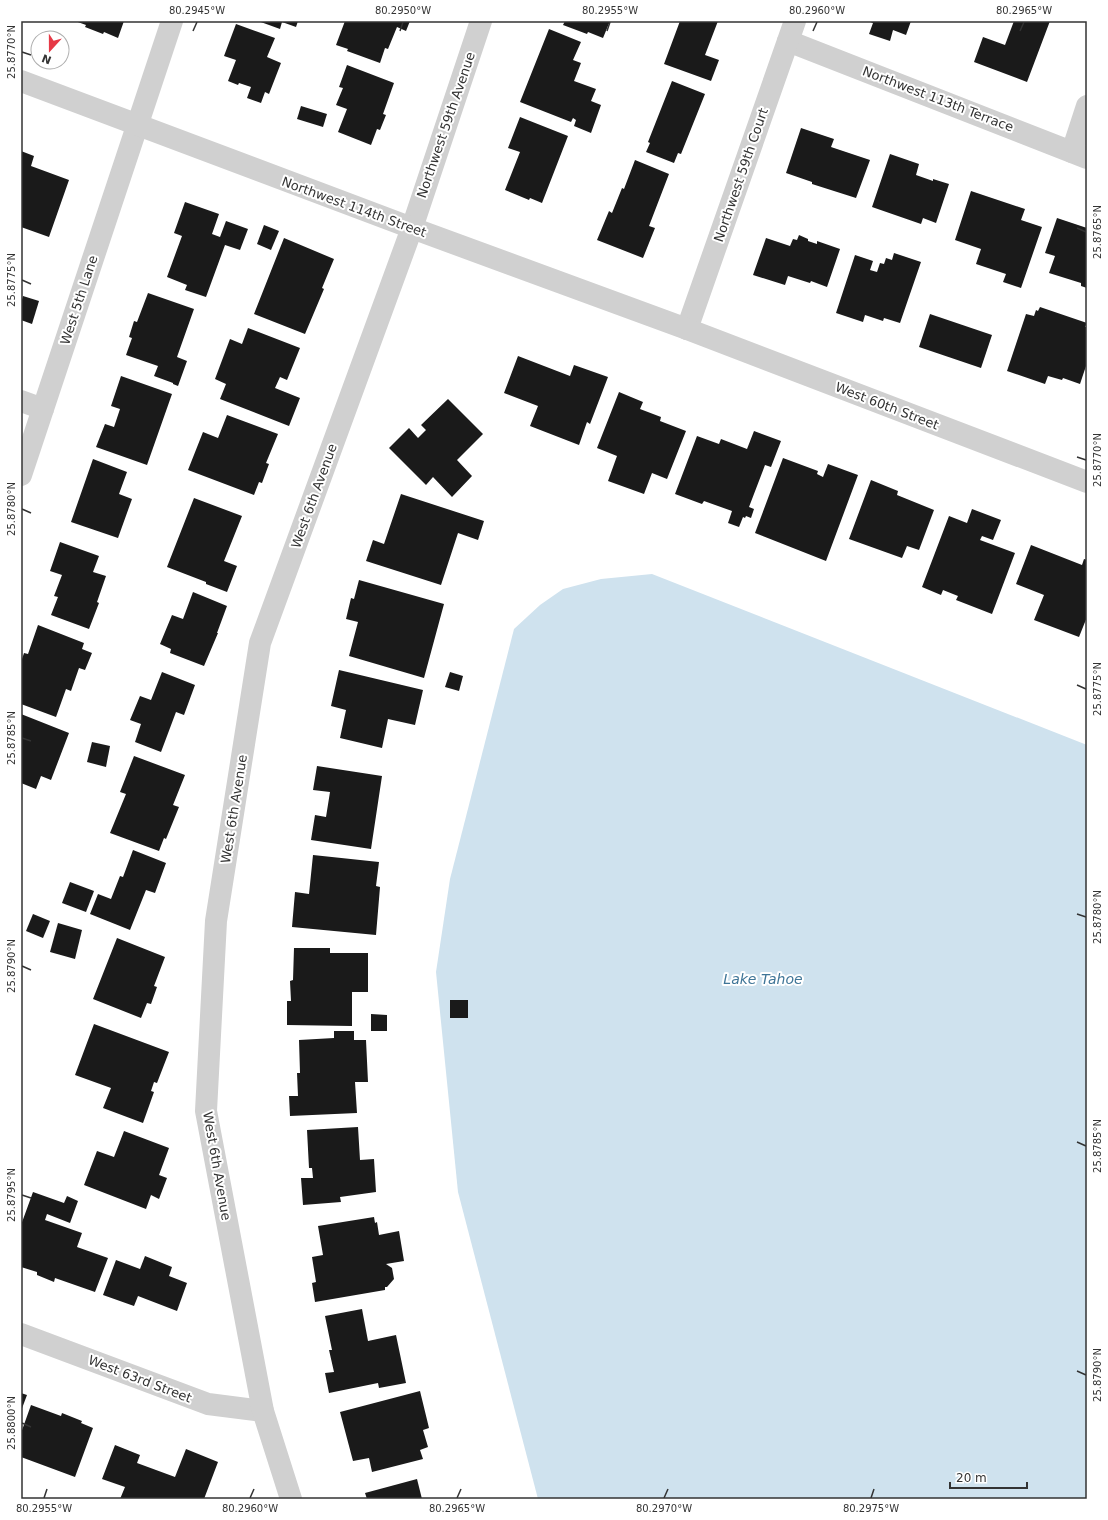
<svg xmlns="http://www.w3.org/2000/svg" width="1108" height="1520" font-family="'DejaVu Sans',sans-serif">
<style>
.water{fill:#cfe2ee}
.building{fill:#1a1a1a}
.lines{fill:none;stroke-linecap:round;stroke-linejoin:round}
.minor{stroke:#d0d0d0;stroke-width:22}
.tertiary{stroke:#d0d0d0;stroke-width:22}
.ticks{fill:none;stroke:#333;stroke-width:1.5}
.labels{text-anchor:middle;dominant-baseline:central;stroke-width:4;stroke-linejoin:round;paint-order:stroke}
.street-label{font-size:13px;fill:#333;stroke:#fff}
.water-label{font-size:14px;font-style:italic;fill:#3f7597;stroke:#fff}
.neatline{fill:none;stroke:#333;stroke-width:1.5}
.ticks-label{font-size:10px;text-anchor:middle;fill:#333}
</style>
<rect width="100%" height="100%" fill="#fff"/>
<!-- water -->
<path class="water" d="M652,574L1087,745V1499H538L458,1192L436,972L450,879L514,629L540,605L563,589L601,579Z"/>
<!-- building -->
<g class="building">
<path d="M75,21H124L118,38L104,32L103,34L85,27L86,25Z"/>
<path d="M258,21H298L296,27L282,22L280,29Z"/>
<path d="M345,21H410L406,31L397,27L388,49L385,48L380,63L347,51L348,49L336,45Z"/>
<path d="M565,21H610L603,38L588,32L587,34L563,25Z"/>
<path d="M680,21H718L705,55L719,60L711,81L664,64Z"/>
<path d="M868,21H911L906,35L893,30L890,41L869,34L873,23Z"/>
<path d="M1014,21H1050L1027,82L974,62L983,37L1005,45Z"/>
<path d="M236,24L275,38L267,57L281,63L269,94L265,92L261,103L247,98L251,87L239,83L238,85L228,81L236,60L224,56Z"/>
<path d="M549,29L581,42L573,60L581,63L574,81L596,89L591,101L601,105L591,133L574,126L576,120L573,118L571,122L520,102Z"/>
<path d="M347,65L394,83L383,114L386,115L380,130L377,129L371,145L338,132L347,109L336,105L343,88L339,87Z"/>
<path d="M672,81L705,94L681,154L678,153L674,163L646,152L650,143L648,142Z"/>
<path d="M301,106L327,114L323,127L297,119Z"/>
<path d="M520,117L568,136L542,203L530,198L529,200L505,190L520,152L508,148Z"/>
<path d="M801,128L834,139L831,147L870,160L856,198L812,184V182L786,173Z"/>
<path d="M21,151L34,156L31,166L69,180L49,237L21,227Z"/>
<path d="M890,154L919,164L916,175L933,181V179L949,184L936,223L923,218L921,224L872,207Z"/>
<path d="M635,160L669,174L649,226L655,228L643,258L597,240L609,211L612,213L622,188L624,189Z"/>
<path d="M971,191L1025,209L1021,220L1042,227L1021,288L1003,282L1006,274L976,264L981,249L955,240Z"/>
<path d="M185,202L219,214L212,234L220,237L226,221L248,229L240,250L225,245L206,297L185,290L187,285L167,277L182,236L174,233Z"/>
<path d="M1057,218L1087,228V288L1081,286V283L1049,273L1055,256L1045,253Z"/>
<path d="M264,225L279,231L271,250L257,244Z"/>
<path d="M799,235L808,239V241L817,244V241L840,249L827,287L811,281L810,283L788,276L785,285L753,275L766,238L790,246L793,239L797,240Z"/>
<path d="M284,238L334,259L322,288L324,289L305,334L254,314Z"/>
<path d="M894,253L921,262L900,323L884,318L883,321L865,315L863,322L836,313L855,255L873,261L870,270L877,272L880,263L884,264L886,258L892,260Z"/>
<path d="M148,293L194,309L177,357L187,361L178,386L173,384V383L154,376L158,366L126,355L132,338L129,337L134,321L137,322Z"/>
<path d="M23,296L39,301L32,324L21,320V303Z"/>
<path d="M1040,307L1087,323L1085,327H1087V363L1080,384L1063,378L1062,380L1048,376L1045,384L1007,371L1026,314L1034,316L1036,310L1038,311Z"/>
<path d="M930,314L992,335L981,368L919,347Z"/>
<path d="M248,328L300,348L287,380L280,377L275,388L300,398L289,426L220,399L226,384L215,379L230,339L242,344Z"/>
<path d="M518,356L570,376L574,365L608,377L590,424L587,422L579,445L530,426L538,406L504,393Z"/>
<path d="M121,376L172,394L147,465L96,447L105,424L114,427L120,409L111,406Z"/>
<path d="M619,392L643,402L640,409L661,417L660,421L686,431L667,479L652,473L644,494L608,481L617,456L597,448Z"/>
<path d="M448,399L483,434L457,460L472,476L452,497L433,477L426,485L389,448L409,428L418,438L426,430L421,425Z"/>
<path d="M227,415L278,434L266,463L269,464L262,483L259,482L254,495L188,470L203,432L218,438Z"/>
<path d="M754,431L781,441L771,467L765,465L749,507L754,509L751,518L746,516L745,518L743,517L739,527L728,523L732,511L704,501L702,504L675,494L697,436L719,444L721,439L747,449Z"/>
<path d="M783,458L818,471L817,474L823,477L828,464L858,475L826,561L755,533Z"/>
<path d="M93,459L127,472L119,494L132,499L118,538L71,522Z"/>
<path d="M871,480L898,491L897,495L934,510L919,550L907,546L902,558L849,539Z"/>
<path d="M401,494L484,521L478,540L458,533L441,585L366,561L373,540L384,544Z"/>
<path d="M194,498L242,516L224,561L237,566L227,592L206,584V582L167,567Z"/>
<path d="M972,509L1001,520L993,540L982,536L980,540L1015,553L992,614L956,600L958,596L943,590L941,595L922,587L949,516L967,523Z"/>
<path d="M60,542L99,556L93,572L106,576L97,602L99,603L89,629L51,615L58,597L54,596L62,575L50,571Z"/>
<path d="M1031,545L1082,565L1084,559L1087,560V617L1079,637L1034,620L1044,595L1016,584Z"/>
<path d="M359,580L444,604L424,678L349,656L358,622L346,619L351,598L354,599Z"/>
<path d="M193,592L227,606L217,633H218L204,666L170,653L171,649L160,644L172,615L183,619Z"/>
<path d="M38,625L84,643L82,649L92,653L85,670L79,668L71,691L66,689L56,717L21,704V662L24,653L28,654Z"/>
<path d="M339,670L423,690L415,725L388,719L382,748L340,738L346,710L331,706Z"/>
<path d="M162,672L195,685L184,715L176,712L161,752L135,742L141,724L130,720L140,696L151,700Z"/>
<path d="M450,672L463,676L459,691L445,687Z"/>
<path d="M21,714L69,733L51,780L41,776L36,789L21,783L22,770H21Z"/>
<path d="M92,742L110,746L106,767L87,762Z"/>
<path d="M134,756L185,775L173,805L179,807L166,839L164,838L159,851L110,833L126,794L120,792Z"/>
<path d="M317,766L382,776L371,849L311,840L315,815L326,817L330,792L313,790Z"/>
<path d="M133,850L166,863L155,893L146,890L130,930L90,914L98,894L111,899L120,876L123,877Z"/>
<path d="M313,855L379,862L376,886L380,887L376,935L292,927L295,892L309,894Z"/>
<path d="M70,882L94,891L86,912L62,903Z"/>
<path d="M33,914L50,921L43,938L26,931Z"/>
<path d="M58,923L82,930L75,959L50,952Z"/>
<path d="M117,938L165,957L154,986L157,987L151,1004L147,1003L141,1018L93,999Z"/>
<path d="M294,948H330V953H368V992H352V1026L287,1025V1001H291L290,981L293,980Z"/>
<rect x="450" y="1000" width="18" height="18"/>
<path d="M371,1014L387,1015V1031H371Z"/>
<path d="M94,1024L169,1052L157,1083L154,1082L151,1091L154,1092L143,1123L103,1108L111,1088L75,1075Z"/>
<path d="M334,1031H354V1040H366L368,1082H355L357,1113L290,1116L289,1096H298L297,1073H300L299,1040L334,1038Z"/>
<path d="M358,1127L360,1160L374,1159L376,1192L340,1197L341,1202L303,1205L301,1178H313L312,1168H309L307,1130Z"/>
<path d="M124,1131L169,1148L159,1175L167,1178L159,1199L151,1195L146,1209L84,1185L97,1151L114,1157Z"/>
<path d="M33,1192L64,1203L67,1196L78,1201L70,1223L47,1214L45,1220L82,1233L77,1247L108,1258L95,1292L55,1278L54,1282L37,1275V1272L21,1267V1225Z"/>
<path d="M374,1217L375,1223L377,1222L379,1235L399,1231L404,1261L386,1264L392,1268L394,1279L387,1287H385V1290L315,1302L312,1283L316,1282L312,1257L323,1255L318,1226Z"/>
<path d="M145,1256L172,1267L169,1276L187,1283L177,1311L138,1296L134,1306L103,1295L116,1260L140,1269Z"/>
<path d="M362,1309L368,1341L396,1335L406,1383L379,1388L378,1383L329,1393L325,1373L334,1372L329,1350H332L325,1316Z"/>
<path d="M420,1391L429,1428L423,1430L428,1447L420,1450L423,1459L372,1472L369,1458L353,1461L340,1412Z"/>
<path d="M21,1393L27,1395L21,1411Z"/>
<path d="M31,1405L61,1416L62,1413L82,1421L81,1423L93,1428L75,1477L21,1457V1433Z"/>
<path d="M115,1445L140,1455L137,1463L175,1477L186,1449L218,1462L204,1499H120L125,1487L102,1479Z"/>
<path d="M417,1479L422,1499H367L365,1493Z"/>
</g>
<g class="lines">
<!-- minor -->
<g class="minor">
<path d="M788,41L1087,158"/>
<path d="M1072,152L1087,106"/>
<path d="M687,329L795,21"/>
<path d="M21,401L43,409"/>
<path d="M21,475L172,21"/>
<path d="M21,1334L208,1404L263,1411"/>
<path d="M291,1499L263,1411L206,1111L216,921L260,643L412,228L481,21"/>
</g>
<!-- tertiary -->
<path class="tertiary" d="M21,81L412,228L687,329L1087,482"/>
</g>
<!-- ticks -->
<path class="ticks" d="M193,31L197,22M400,31L403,22M607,31L610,22M813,31L817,22M1020,31L1024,22M22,52L31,55M1077,228L1086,232M22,280L31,284M1077,457L1086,460M22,509L31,513M1077,685L1086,689M22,738L31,741M1077,914L1086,917M22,966L31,970M1077,1142L1086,1146M22,1195L31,1198M1077,1371L1086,1375M22,1423L31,1427M44,1498L47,1489M250,1498L254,1489M457,1498L461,1489M664,1498L668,1489M871,1498L874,1489"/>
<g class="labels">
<!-- street labels -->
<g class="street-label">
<text transform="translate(938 99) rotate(21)">Northwest 113th Terrace</text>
<text transform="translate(446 125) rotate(-71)">Northwest 59th Avenue</text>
<text transform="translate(741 175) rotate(-71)">Northwest 59th Court</text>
<text transform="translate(354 207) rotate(20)">Northwest 114th Street</text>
<text transform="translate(79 300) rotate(-72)">West 5th Lane</text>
<text transform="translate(887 406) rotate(21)">West 60th Street</text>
<text transform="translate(314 496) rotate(-70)">West 6th Avenue</text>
<text transform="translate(234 809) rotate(-81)">West 6th Avenue</text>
<text transform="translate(217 1166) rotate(80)">West 6th Avenue</text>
<text transform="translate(140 1379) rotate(21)">West 63rd Street</text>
</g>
<!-- water labels -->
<g class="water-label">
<text x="763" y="979">Lake Tahoe</text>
</g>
</g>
<!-- border -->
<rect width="1108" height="1520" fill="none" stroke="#ffffff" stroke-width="44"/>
<!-- north arrow -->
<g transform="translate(50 50) rotate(201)"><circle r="19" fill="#ffffff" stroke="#adadad"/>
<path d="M0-3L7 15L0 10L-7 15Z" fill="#e63946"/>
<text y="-6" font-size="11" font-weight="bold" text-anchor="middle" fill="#333333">N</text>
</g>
<!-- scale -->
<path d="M950 1482v6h77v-6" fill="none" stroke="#333333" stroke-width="2"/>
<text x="956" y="1482" font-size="12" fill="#333333" stroke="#ffffff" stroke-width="3" paint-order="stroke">20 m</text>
<rect x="22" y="22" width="1064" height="1476" class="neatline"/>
<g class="ticks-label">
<text x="197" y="14">80.2945°W</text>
<text x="403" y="14">80.2950°W</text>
<text x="610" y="14">80.2955°W</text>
<text x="817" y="14">80.2960°W</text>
<text x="1024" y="14">80.2965°W</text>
<text transform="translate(11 52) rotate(-90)" y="4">25.8770°N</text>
<text transform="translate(1097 232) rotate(-90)" y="4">25.8765°N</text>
<text transform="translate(11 280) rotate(-90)" y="4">25.8775°N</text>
<text transform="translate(1097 460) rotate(-90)" y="4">25.8770°N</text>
<text transform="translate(11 509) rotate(-90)" y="4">25.8780°N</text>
<text transform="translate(1097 689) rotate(-90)" y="4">25.8775°N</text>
<text transform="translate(11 738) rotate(-90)" y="4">25.8785°N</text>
<text transform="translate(1097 917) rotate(-90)" y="4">25.8780°N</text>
<text transform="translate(11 966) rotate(-90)" y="4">25.8790°N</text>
<text transform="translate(1097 1146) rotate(-90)" y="4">25.8785°N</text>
<text transform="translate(11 1195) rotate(-90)" y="4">25.8795°N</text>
<text transform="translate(1097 1375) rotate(-90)" y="4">25.8790°N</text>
<text transform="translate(11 1423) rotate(-90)" y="4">25.8800°N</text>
<text x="44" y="1512">80.2955°W</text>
<text x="250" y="1512">80.2960°W</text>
<text x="457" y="1512">80.2965°W</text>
<text x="664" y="1512">80.2970°W</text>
<text x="871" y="1512">80.2975°W</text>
</g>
</svg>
